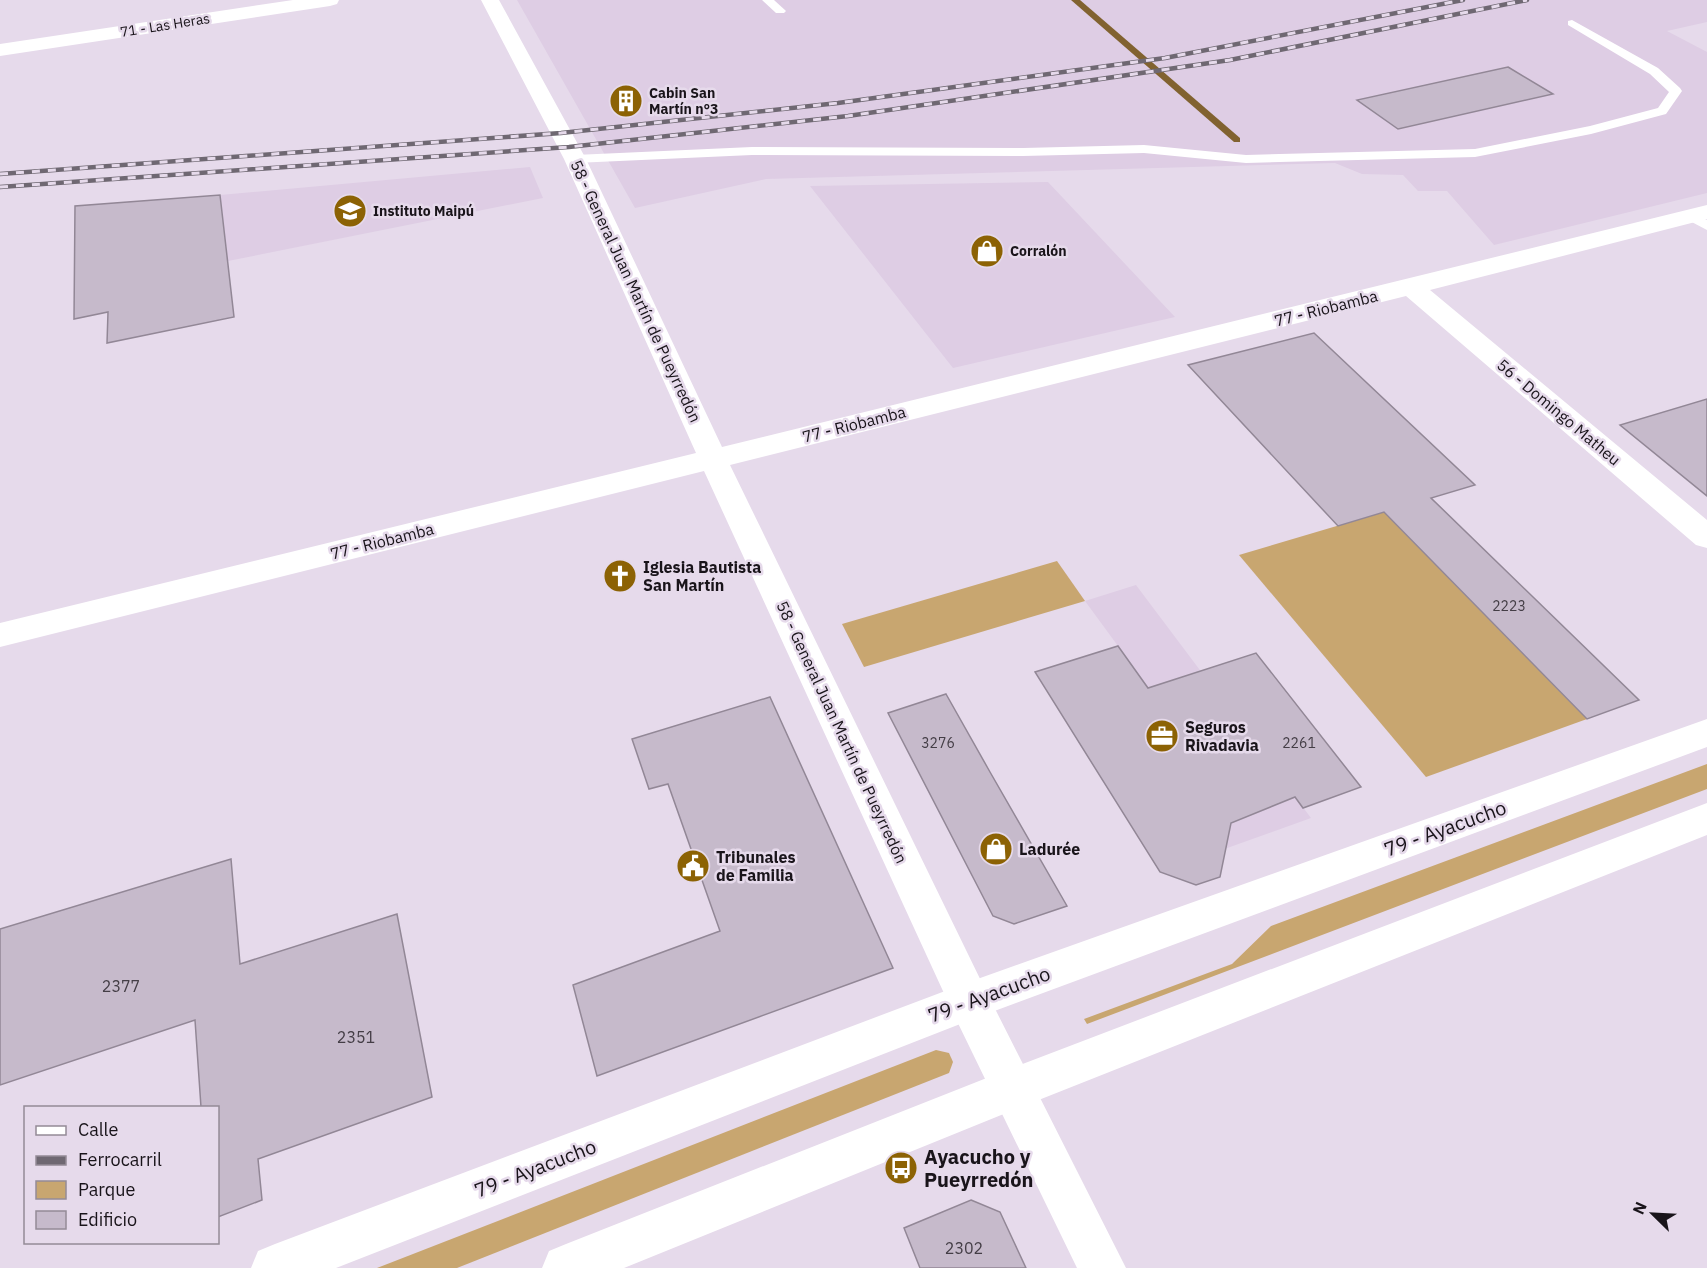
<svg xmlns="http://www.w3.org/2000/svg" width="1707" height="1268" font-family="'IBM Plex Sans',sans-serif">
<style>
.built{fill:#decde4}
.green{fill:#c8a670}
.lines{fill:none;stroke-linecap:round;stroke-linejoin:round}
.stream{fill:#816230;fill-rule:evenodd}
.building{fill:#c6bacb;stroke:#928796;stroke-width:1.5}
.lane{fill:#fff;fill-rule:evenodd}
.street{fill:#fff;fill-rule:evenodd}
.secondary{fill:#fff;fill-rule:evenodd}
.rail-casing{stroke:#6f6872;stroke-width:4.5}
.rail{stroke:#e6daeb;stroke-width:3;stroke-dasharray:8;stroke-linecap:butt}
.labels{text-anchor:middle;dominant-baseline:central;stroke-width:5;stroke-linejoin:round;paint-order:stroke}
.far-street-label{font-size:14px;fill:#19141a;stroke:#e6daeb}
.far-poi-label{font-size:14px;font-weight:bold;fill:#19141a;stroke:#e6daeb;text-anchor:start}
.number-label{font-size:14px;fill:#443e46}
.street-label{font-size:16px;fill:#19141a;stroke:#e6daeb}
.poi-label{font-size:16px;font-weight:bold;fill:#19141a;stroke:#e6daeb;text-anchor:start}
.near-number-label{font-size:16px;fill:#443e46}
.near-street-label{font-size:20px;fill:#19141a;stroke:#e6daeb}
.near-poi-label{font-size:20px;font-weight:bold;fill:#19141a;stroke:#e6daeb;text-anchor:start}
</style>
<rect width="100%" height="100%" fill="#e6daeb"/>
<!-- built -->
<g class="built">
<path d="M517,0H1707V22L1667,31L1707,52V193L1494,245L1447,191H1418L1403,175L1362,174L1335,163L766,179L635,208Z"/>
<path d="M530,167L543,198L228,261L220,195Z"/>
<path d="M1048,182L1175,317L953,368L810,186Z"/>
<path d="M1136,585L1311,818L1160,872L1035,672L1118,646L1085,601Z"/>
</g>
<!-- green -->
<g class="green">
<path d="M1384,512L1587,719L1426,777L1239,555Z"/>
<path d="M1057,561L1085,601L864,667L842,624Z"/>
<path d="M1707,764V789L1087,1024L1084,1019L1232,964L1271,926Z"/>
<path d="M936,1050L949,1053L953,1062L949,1073L457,1268H377Z"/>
</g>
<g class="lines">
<!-- stream -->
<path class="stream" d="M1071,0H1080L1240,138V142H1234Z"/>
</g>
<!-- building -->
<g class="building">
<path d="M1508,67L1553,94L1398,129L1357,100Z"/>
<path d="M220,195L234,317L107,343L108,312L74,319L75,206Z"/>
<path d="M1314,333L1475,485L1431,498L1639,700L1587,719L1384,512L1338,526L1188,365Z"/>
<path d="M1707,399V496L1620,425Z"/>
<path d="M1118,646L1148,688L1256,653L1361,787L1303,808L1295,797L1231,823L1220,877L1196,885L1160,872L1035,672Z"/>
<path d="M946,694L990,772L1067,906L1014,924L993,916L888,713Z"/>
<path d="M770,697L893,968L597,1076L573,985L720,931L668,784L649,789L632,739Z"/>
<path d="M231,859L240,964L397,914L432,1097L258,1159L262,1200L218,1217V1107H201L195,1020L0,1085V929Z"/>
<path d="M971,1200L1000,1212L1026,1268H920L904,1228Z"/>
</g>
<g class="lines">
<!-- lane -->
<g class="lane">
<path d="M762,0H774L786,11L784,13H776Z"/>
<path d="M1572,20L1658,68L1680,88L1682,91L1666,114L1591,134L1475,157L1246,163L1144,153L1023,156L752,155L575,163L568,159L575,155L752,147L1023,148L1144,145L1246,155L1475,149L1590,126L1658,108L1669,92L1650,74L1568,25V21Z"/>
<path d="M1691,212L1707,220V230L1686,219L1684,216L1686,213Z"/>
</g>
<!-- street -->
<path class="street" d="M481,0H499L586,159L722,447L1707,205V219L1430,290L1707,520V548L1696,545L1406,296L730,465L984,987L1126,1268H1077L954,1015L704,471L0,647V623L696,453L564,159Z"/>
<!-- secondary -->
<g class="secondary">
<path d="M293,0H339L337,4L330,6L0,56V44Z"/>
<path d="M1707,719V747L973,1019L336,1268H251L258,1251L275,1244L969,982Z"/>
<path d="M1707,803V835L1016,1109L624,1268H542L549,1251L566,1244L1012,1068Z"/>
</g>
<defs>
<g id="rail">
<path d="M0,174L561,133L838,103L1165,58L1463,0"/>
<path d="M0,187L569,147L848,116L1230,60L1527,0"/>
</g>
</defs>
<!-- rail casing -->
<use href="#rail" class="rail-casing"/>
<!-- rail -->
<use href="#rail" class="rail"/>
</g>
<!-- icons -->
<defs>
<symbol id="building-disc" viewBox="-11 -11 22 22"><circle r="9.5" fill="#8c6204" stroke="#e6daeb"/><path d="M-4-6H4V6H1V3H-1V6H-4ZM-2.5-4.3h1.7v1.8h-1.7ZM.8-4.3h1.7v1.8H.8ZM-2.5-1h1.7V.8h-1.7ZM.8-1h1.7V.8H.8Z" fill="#fff"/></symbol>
<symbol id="school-disc" viewBox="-11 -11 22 22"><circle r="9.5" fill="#8c6204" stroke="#e6daeb"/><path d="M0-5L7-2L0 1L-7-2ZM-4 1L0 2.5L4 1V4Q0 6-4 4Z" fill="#fff"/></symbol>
<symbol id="shop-disc" viewBox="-11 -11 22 22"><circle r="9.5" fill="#8c6204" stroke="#e6daeb"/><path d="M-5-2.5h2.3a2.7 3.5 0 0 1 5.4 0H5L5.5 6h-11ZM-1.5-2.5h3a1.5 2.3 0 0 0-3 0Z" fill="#fff"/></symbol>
<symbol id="church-disc" viewBox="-11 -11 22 22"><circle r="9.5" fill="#8c6204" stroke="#e6daeb"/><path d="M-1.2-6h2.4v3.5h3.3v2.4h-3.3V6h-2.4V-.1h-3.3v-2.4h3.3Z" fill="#fff"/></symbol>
<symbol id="office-disc" viewBox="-11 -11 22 22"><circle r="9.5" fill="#8c6204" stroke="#e6daeb"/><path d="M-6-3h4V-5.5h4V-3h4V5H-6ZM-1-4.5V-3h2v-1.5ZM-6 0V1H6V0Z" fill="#fff"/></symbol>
<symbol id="civic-disc" viewBox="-11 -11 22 22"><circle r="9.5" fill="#8c6204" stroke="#e6daeb"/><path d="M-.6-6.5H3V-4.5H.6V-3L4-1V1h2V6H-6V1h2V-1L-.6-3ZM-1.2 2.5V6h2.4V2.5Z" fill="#fff"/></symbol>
<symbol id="bus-disc" viewBox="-11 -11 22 22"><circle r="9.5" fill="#8c6204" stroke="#e6daeb"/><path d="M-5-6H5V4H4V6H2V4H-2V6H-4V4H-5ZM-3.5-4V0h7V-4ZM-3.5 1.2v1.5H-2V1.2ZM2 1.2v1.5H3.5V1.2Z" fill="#fff"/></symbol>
</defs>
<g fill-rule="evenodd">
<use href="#building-disc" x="607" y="82" width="38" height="38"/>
<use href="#school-disc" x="331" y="192" width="38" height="38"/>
<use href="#shop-disc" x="968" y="232" width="38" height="38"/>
<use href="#church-disc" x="601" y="557" width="38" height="38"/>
<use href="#office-disc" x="1143" y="717" width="38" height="38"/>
<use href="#shop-disc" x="977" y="830" width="38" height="38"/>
<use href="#civic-disc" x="674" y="847" width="38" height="38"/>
<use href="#bus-disc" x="882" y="1149" width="38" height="38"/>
</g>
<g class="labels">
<!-- far-street labels -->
<g class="far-street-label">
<text transform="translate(165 25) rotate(-9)">71 - Las Heras</text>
</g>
<!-- far-poi labels -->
<g class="far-poi-label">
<text x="649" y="93">Cabin San<tspan x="649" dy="16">Martín n°3</tspan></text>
<text x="373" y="211">Instituto Maipú</text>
<text x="1010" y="251">Corralón</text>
</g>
<!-- number labels -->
<g class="number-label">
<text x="1509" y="606">2223</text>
<text x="938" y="743">3276</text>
<text x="1299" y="743">2261</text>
</g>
<!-- street labels -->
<g class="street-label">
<text transform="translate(636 291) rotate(65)">58 - General Juan Martín de Pueyrredón</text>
<text transform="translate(1326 308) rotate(-14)">77 - Riobamba</text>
<text transform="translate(1559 412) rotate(40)">56 - Domingo Matheu</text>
<text transform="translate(854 424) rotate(-14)">77 - Riobamba</text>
<text transform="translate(382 541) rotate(-14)">77 - Riobamba</text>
<text transform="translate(842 732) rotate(65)">58 - General Juan Martín de Pueyrredón</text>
</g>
<!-- poi labels -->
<g class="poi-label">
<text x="643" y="567">Iglesia Bautista<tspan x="643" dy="18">San Martín</tspan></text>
<text x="1185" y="727">Seguros<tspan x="1185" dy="18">Rivadavia</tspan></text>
<text x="1019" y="849">Ladurée</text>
<text x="716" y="857">Tribunales<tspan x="716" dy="18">de Familia</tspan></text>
</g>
<!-- near-number labels -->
<g class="near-number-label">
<text x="121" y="986">2377</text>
<text x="356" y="1037">2351</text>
<text x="964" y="1248">2302</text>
</g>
<!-- near-street labels -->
<g class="near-street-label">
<text transform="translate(1445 828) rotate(-20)">79 - Ayacucho</text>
<text transform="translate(989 994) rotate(-20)">79 - Ayacucho</text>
<text transform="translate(535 1168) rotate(-21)">79 - Ayacucho</text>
</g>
<!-- near-poi labels -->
<g class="near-poi-label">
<text x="924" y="1156">Ayacucho y<tspan x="924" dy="23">Pueyrredón</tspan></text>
</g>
</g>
<!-- legend -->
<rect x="24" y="1106" width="195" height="138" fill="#e6daeb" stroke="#948b97" stroke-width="1.5"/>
<rect x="36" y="1126" width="30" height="9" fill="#ffffff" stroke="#948b97" stroke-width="1.5"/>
<text x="78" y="1136" font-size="18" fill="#19141a">Calle</text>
<rect x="36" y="1156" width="30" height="9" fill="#6f6872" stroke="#948b97" stroke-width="1.5"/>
<text x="78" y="1166" font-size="18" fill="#19141a">Ferrocarril</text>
<rect x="36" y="1181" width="30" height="18" fill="#c8a670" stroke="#948b97" stroke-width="1.5"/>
<text x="78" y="1196" font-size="18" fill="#19141a">Parque</text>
<rect x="36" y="1211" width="30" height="18" fill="#c6bacb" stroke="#948b97" stroke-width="1.5"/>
<text x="78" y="1226" font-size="18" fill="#19141a">Edificio</text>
<!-- north arrow -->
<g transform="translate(1653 1214) rotate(294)" stroke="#e6daeb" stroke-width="4.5" paint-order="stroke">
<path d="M0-4.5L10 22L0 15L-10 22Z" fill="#19141a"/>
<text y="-9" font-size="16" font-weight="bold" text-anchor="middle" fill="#19141a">N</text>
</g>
</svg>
